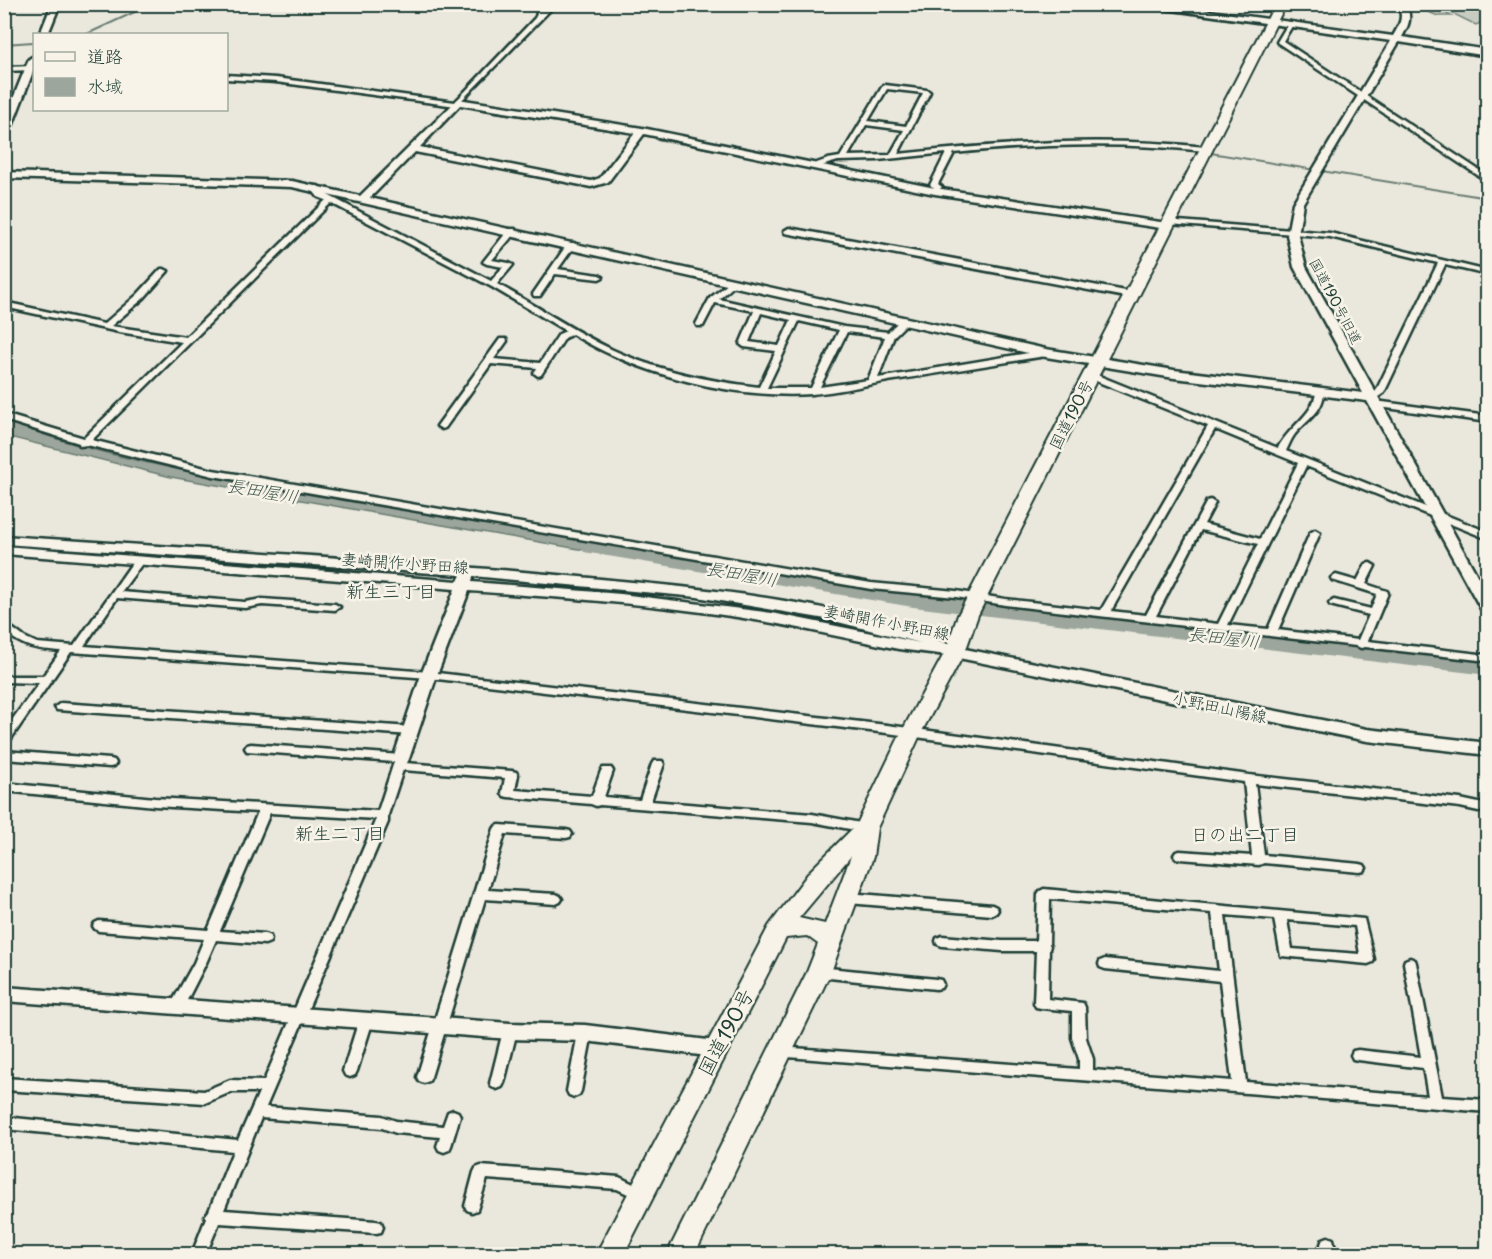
<svg xmlns="http://www.w3.org/2000/svg" width="1492" height="1259" font-family="'Playpen Sans','Klee One',sans-serif">
<style>
.green{fill:#c8ccc1;stroke:#74847a;stroke-width:1.5}
.water{fill:#9ca69c;stroke:#6a7c72;stroke-width:1.5}
.lines{fill:none;stroke-linecap:round;stroke-linejoin:round}
.stream{stroke:#6a7c72;stroke-width:2}
.river{fill:#9ca69c;fill-rule:evenodd}
.street-casing{stroke:#1f3d34;stroke-width:5}
.secondary-casing{stroke:#1f3d34;stroke-width:5}
.primary-casing{stroke:#1f3d34;stroke-width:5}
.highway-casing{stroke:#1f3d34;stroke-width:4}
.street{fill:#f7f3e8;fill-rule:evenodd}
.secondary{fill:#f7f3e8;fill-rule:evenodd}
.primary{fill:#f7f3e8;fill-rule:evenodd}
.highway{fill:#f7f3e8;fill-rule:evenodd}
.labels{text-anchor:middle;dominant-baseline:central;stroke-width:5;stroke-linejoin:round;paint-order:stroke}
.far-street-label{font-size:14px;fill:#1f3d34;stroke:#f7f3e8}
.street-label{font-size:16px;fill:#1f3d34;stroke:#f7f3e8}
.water-label{font-size:18px;font-style:italic;fill:#445c53;stroke:#f7f3e8}
.neighbourhood-label{font-size:18px;fill:#1f3d34;stroke:#f7f3e8}
.near-street-label{font-size:20px;fill:#1f3d34;stroke:#f7f3e8}
</style>
<rect width="100%" height="100%" fill="#eae8dd"/>
<filter id="ink" filterUnits="userSpaceOnUse"><feTurbulence type="fractalNoise" baseFrequency=".0167" numOctaves="2"/><feDisplacementMap in="SourceGraphic" scale="12" xChannelSelector="R" yChannelSelector="G"/><feConvolveMatrix kernelMatrix="1 2 1 2 8 2 1 2 1" color-interpolation-filters="sRGB"/></filter>
<g filter="url(#ink)">
<!-- green -->
<path class="green" d="M1427,5H1487V20L1476,25L1440,7L1437,8L1451,16H1438L1428,12Z"/>
<!-- water -->
<path class="water" d="M4,420C101,459 207,475 309,493C413,510 518,528 622,546L618,556L171,477L5,436Z"/>
<g class="lines">
<!-- stream -->
<g class="stream">
<path d="M87,34L152,4"/>
<path d="M4,44L33,42"/>
<path d="M4,72L34,71"/>
<path d="M226,80L273,83L435,104"/>
<path d="M474,109L620,132"/>
<path d="M656,139L764,159"/>
<path d="M1105,145L1158,147"/>
<path d="M1186,149L1488,198"/>
<path d="M832,163L948,153"/>
</g>
<!-- river -->
<path class="river" d="M592,541L913,593L1488,661V675L913,607L584,552L581,547L584,542Z"/>
<defs>
<g id="street">
<path d="M549,4H556L456,106L276,82L226,79V75L276,78L455,102L535,18L538,12H542Z"/>
<path d="M1289,22L1294,23L1283,41L1488,176V182L1278,43L1277,42Z"/>
<path d="M34,66V70L4,71V67Z"/>
<path d="M885,85L927,90L930,92L898,154C1002,143 1102,136 1206,147L1210,149L1206,151C1122,142 1038,144 954,153L938,184L942,187L935,193L931,191L934,188L930,185L946,153L878,160L838,161L814,168V164L828,159L840,157L882,87ZM887,89L923,93L906,126L868,121ZM866,125L904,130L890,155L848,156Z"/>
<path d="M312,186H318L324,193L491,281L503,267L487,264L483,262L509,229H515V233L492,260L509,263L513,265L497,284C536,305 573,331 613,350C658,371 709,381 759,387L776,351L744,347L740,344L754,311L715,303L703,326H697L696,324L710,298L733,280H736V284L719,299L844,327L888,332L901,319H907V323L894,336L878,378L1046,350L1050,353L1046,356C993,364 941,373 888,381C863,386 837,392 812,394C732,399 640,375 572,334L565,338L541,375L538,376L534,373L537,368L491,364L445,428L442,429L437,426L500,339H506L507,341L494,359L540,363L559,334L566,331L492,287L331,203L92,440L213,470L871,583L956,591L1005,599L1101,610L1208,426L1086,377V373H1092L1278,448C1289,426 1314,415 1316,392L1320,389L1324,392C1323,412 1307,420 1295,434C1291,439 1289,445 1286,451L1488,532V539L1306,466L1228,625L1268,629L1310,533L1315,530L1320,533L1278,630L1358,640L1369,615L1330,605L1329,603L1334,600L1371,609L1377,594L1332,580L1331,578L1336,575L1357,581L1366,564L1370,563L1375,566L1366,584L1387,591L1388,593L1368,641L1488,655V661L1365,647L1361,648L1356,646L1005,605L956,597L871,589L213,476L87,445L80,446L79,443L4,420V414L84,438L182,342L119,332L4,307V302L104,324L138,294L161,269H164L168,271L144,298L111,326L186,337L326,200L318,197L311,188ZM761,313L791,320L779,346L749,342ZM799,321L839,330L811,388H767ZM847,332L885,337L868,380L820,387ZM1215,429L1298,463L1260,539L1204,524L1215,503L1210,500L1207,501L1146,615L1111,611ZM1201,530L1258,544L1218,624L1156,616Z"/>
<path d="M1166,220L1330,233L1488,271V275L1445,265L1384,393L1372,401L1368,398L1376,391L1438,263L1330,237L1169,224L1165,222Z"/>
<path d="M568,243H574L575,245L558,269L599,275L603,277L599,279L555,274L540,296H534L533,294Z"/>
<path d="M1375,401L1488,416V422L1372,406V402Z"/>
<path d="M139,558L144,561L121,592L245,602L262,599L335,604L340,607L335,610L262,605L245,608L117,598L84,646L429,672L887,725L1249,775L1460,799L1488,805V813L1460,807L1255,784L1264,855L1360,864L1364,865L1366,868L1364,871L1360,872L1264,863L1259,865L1180,859L1176,858L1174,855L1176,852L1180,851L1252,856L1244,782L887,733L429,678L71,652L8,743L4,744V731L39,683L4,682V676H43L61,651C36,649 24,648 4,631V622L24,637L37,643L74,646L135,559Z"/>
<path d="M61,703L411,727L417,731L411,735L57,710L55,707Z"/>
<path d="M251,744L401,755L405,756L407,759L405,763L512,771L516,772L518,775L515,790L592,796L601,771L603,768H611L613,771L604,797L640,800L652,764L654,761H662L664,764L651,801L812,814L866,824L870,825L872,828L870,831L866,832L812,822L600,805L596,806L591,804L508,797L504,796L502,793L505,778L403,770L388,815V822L266,1107L382,1116L396,1121L443,1126L448,1112L453,1110L458,1112L460,1116L451,1146L449,1150L444,1152L439,1150L437,1146L440,1137L396,1133L382,1128L261,1118L224,1210L376,1221L381,1222L383,1227L381,1232L376,1233L219,1223L206,1254H192L206,1218L205,1216L209,1211L233,1151L4,1129V1117L238,1140L259,1092H231L205,1103L4,1090V1078L204,1091L230,1080L264,1081L376,819L270,813L220,931L265,934L270,936L271,939L270,942L265,944L216,940L206,963L182,1010L177,1011L172,1010L170,1006L194,963L204,939L99,931L95,929L93,926L95,923L99,921L208,930L258,812L155,806L4,791V783L155,798L378,811L394,762L247,751L245,748L247,745Z"/>
<path d="M4,751L110,759L114,760L116,763L114,766L110,767L4,759Z"/>
<path d="M500,825L566,830L570,831L572,834L570,837L566,838L505,834L488,890L556,894L560,896L562,899L560,902L556,904L485,899L431,1077L429,1081L424,1083L419,1081L417,1077L494,829L496,826Z"/>
<path d="M1044,889L1364,919L1374,959L1373,962L1368,964L1281,956L1274,919L1225,915L1246,1082L1428,1096L1423,1068L1358,1060L1353,1059L1351,1055L1353,1051L1358,1050L1421,1057L1404,963L1405,960L1410,958L1415,960L1416,963L1442,1097L1488,1100V1112L775,1056L773,1052L775,1048L780,1047L1079,1069V1059L1072,1038V1011L1041,1008L1036,1007L1034,1003L1036,951H1002L942,946L937,944L936,941L937,938L942,936L1002,941H1036L1038,894L1040,891ZM1050,899L1212,913L1219,971L1105,959L1100,961L1099,964L1100,967L1105,969L1220,981L1232,1081L1093,1070V1059L1086,1038L1085,1007L1083,1003L1048,999L1049,949L1050,946L1049,944ZM1287,920L1355,926L1360,954L1292,949Z"/>
<path d="M848,893L992,905L996,907L998,910L996,913L992,915L848,903L844,901L842,898L844,895Z"/>
<path d="M819,967L936,979L941,980L943,984L941,988L936,989L819,977L814,975L813,972L814,969Z"/>
<path d="M366,1015L371,1016L373,1020L357,1071L355,1075L350,1077L345,1075L343,1071L359,1020L361,1016Z"/>
<path d="M510,1026L515,1027L517,1031L504,1083L502,1087L497,1089L492,1087L490,1083L503,1031L505,1027Z"/>
<path d="M585,1028L590,1029L592,1033L581,1091L579,1095L574,1097L569,1095L567,1091L578,1033L580,1029Z"/>
<path d="M481,1166L619,1177L646,1190L648,1194L646,1198L641,1200L617,1189L487,1179L477,1210L472,1212L467,1210L465,1206L474,1172L476,1168Z"/>
<path d="M1328,1237L1333,1239L1336,1254H1322L1321,1244L1323,1239Z"/>
</g>
<g id="secondary">
<path d="M52,4H60L48,34H40Z"/>
<path d="M536,4H544L543,15H537Z"/>
<path d="M1130,4H1159L1393,36C1400,24 1404,17 1398,4H1406C1412,18 1409,25 1402,37L1488,50V56L1399,42L1303,203L1298,235L1306,267L1488,595V613L1481,609L1367,401L1174,378L1046,357L292,187L4,178V172L292,181L360,196L458,99L642,128L935,188L1167,223L1172,226L1167,229L935,194L644,134L608,182L591,187L415,152L370,198L1046,349L1174,370L1363,393L1294,267L1287,235L1293,203L1391,41ZM460,105L635,133L600,178L591,181L420,147Z"/>
<path d="M34,56V69L9,134L4,137V121L29,59Z"/>
<path d="M789,228L1131,292L1137,295L1131,298L785,233L784,231Z"/>
<path d="M4,536C197,549 389,559 580,577C705,589 845,600 960,649L963,652L955,657C935,652 911,652 889,647C850,639 811,630 773,623C672,605 570,598 469,591L437,675L409,759L407,763H395L393,759L421,675L455,589L4,554V546L458,581L461,575L4,544ZM473,576L697,597L826,619L921,643L772,613L621,594L472,582Z"/>
<path d="M4,987L510,1023L585,1025L716,1041L723,1044L726,1049L723,1054L716,1057L585,1041L510,1039L4,1001Z"/>
</g>
<path id="primary" d="M955,647L1367,729L1488,743V755L1367,741L949,656L947,652L949,648Z"/>
<path id="highway" d="M1275,4H1286L978,615L965,652L921,733L877,828L873,857L831,972L695,1254H667L807,972L818,944L807,936L786,938L624,1254H596L769,926L810,871L857,824L901,733L945,652L958,615ZM851,856L825,924L799,918Z"/>
</defs>
<!-- street casing -->
<use href="#street" class="street-casing"/>
<!-- secondary casing -->
<use href="#secondary" class="secondary-casing"/>
<!-- primary casing -->
<use href="#primary" class="primary-casing"/>
<!-- highway casing -->
<use href="#highway" class="highway-casing"/>
<!-- street -->
<use href="#street" class="street"/>
<!-- secondary -->
<use href="#secondary" class="secondary"/>
<!-- primary -->
<use href="#primary" class="primary"/>
<!-- highway -->
<use href="#highway" class="highway"/>
</g>
</g>
<g class="labels">
<!-- far-street labels -->
<g class="far-street-label">
<text transform="translate(1336 301) rotate(62)">国道190号旧道</text>
</g>
<!-- street labels -->
<g class="street-label">
<text transform="translate(1070 414) rotate(-63)">国道190号</text>
<text transform="translate(405 562) rotate(4)">妻崎開作小野田線</text>
<text transform="translate(887 621) rotate(11)">妻崎開作小野田線</text>
<text transform="translate(1220 706) rotate(12)">小野田山陽線</text>
</g>
<!-- water labels -->
<g class="water-label">
<text transform="translate(263 490) rotate(10)">長田屋川</text>
<text transform="translate(742 573) rotate(10)">長田屋川</text>
<text transform="translate(1224 637) rotate(7)">長田屋川</text>
</g>
<!-- neighbourhood labels -->
<g class="neighbourhood-label">
<text x="391" y="590">新生三丁目</text>
<text x="340" y="832">新生二丁目</text>
<text x="1245" y="833">日の出二丁目</text>
</g>
<!-- near-street labels -->
<g class="near-street-label">
<text transform="translate(725 1032) rotate(-62)">国道190号</text>
</g>
</g>
<!-- margin -->
<rect width="1492" height="1259" fill="none" stroke="#f7f3e8" stroke-width="24"/>
<rect x="12" y="12" width="1468" height="1235" fill="none" stroke="#1f3d34" stroke-width="2" filter="url(#ink)"/>
<!-- legend -->
<rect x="33" y="33" width="195" height="78" fill="#f7f3e8" stroke="#a1aaa0" stroke-width="1.5"/>
<rect x="45" y="52" width="30" height="9" fill="#f7f3e8" stroke="#a1aaa0" stroke-width="1.5"/>
<text x="87" y="63" font-size="18" fill="#1f3d34">道路</text>
<rect x="45" y="78" width="30" height="18" fill="#9ca69c" stroke="#a1aaa0" stroke-width="1.5"/>
<text x="87" y="93" font-size="18" fill="#1f3d34">水域</text>
</svg>
